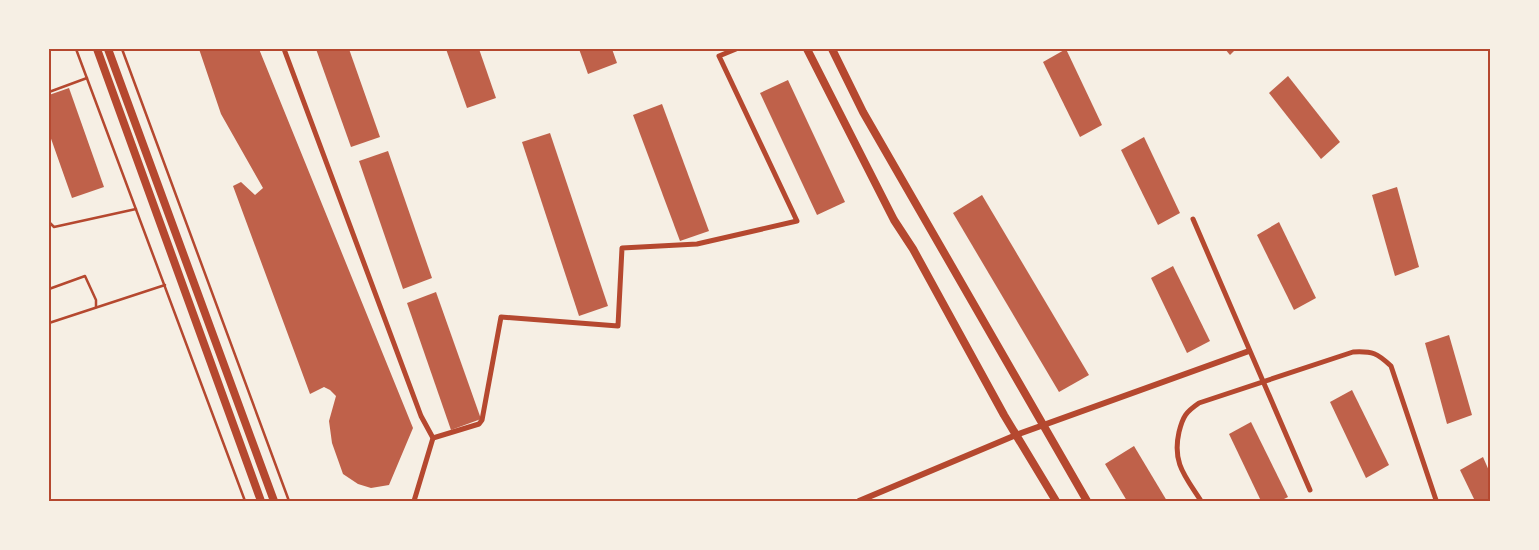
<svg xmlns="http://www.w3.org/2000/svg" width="1539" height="550" font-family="Signika,sans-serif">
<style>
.building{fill:#bf614a}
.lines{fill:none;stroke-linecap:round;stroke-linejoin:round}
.service{stroke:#b5482f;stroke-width:2.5}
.minor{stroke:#b5482f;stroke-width:5}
.tertiary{stroke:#b5482f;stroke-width:6}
.secondary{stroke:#b5482f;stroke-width:8}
.primary{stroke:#b5482f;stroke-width:8}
.neatline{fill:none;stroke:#b5482f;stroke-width:2}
</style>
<rect width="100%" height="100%" fill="#f6efe4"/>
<!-- building -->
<g class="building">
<path d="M199,49H259L413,428L389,485L371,488L358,484L343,474L332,443L329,421L336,396L330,390L324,387L310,394L233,186L241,182L255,195L263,188L221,114Z"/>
<path d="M316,49H349L380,137L351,147Z"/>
<path d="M446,49H479L496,98L467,108Z"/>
<path d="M579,49H612L617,63L588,74Z"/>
<path d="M1066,49L1102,125L1080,137L1043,62Z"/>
<path d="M1225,49H1236L1230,55Z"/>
<path d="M1288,76L1340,142L1321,159L1269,93Z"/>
<path d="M788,80L845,202L817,215L760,93Z"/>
<path d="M69,88L104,187L72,198L49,133V95Z"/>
<path d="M662,104L709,231L680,241L633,115Z"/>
<path d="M550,133L608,306L579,316L522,142Z"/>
<path d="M1144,137L1180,213L1158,225L1121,150Z"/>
<path d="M388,151L432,278L403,289L359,161Z"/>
<path d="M1397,187L1419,267L1395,276L1372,195Z"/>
<path d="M982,195L1089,375L1059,392L953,213Z"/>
<path d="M1279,222L1316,298L1294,310L1257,235Z"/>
<path d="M1173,266L1210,341L1187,353L1151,278Z"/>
<path d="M436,292L481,419L451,430L407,303Z"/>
<path d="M1449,335L1472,415L1447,424L1425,343Z"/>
<path d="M1352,390L1389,465L1366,478L1330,402Z"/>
<path d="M1251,422L1288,497L1280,501H1261L1229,434Z"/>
<path d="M1134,446L1167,501H1127L1105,464Z"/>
<path d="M1483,457L1490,473V501H1475L1460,470Z"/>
</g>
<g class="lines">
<!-- service -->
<g class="service">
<path d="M76,49L245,501"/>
<path d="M122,49L289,501"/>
<path d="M49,92L87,78"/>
<path d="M49,222L54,227L136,209"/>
<path d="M49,289L85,276L96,300V307"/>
<path d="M49,323L165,285"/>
</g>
<!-- minor -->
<g class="minor">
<path d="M284,49L421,416L433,438L414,501"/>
<path d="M1193,219L1310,490"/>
<path d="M433,438L479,424L482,420L501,317L618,326L622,248L697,244L797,221L719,56L736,49"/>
<path d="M1201,501C1185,476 1172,463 1179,432C1183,416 1186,412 1199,403L1353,352C1373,351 1377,353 1391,366L1436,500"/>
</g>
<!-- tertiary -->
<path class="tertiary" d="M859,501L1016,435L1249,351"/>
<!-- secondary -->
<g class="secondary">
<path d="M807,49L894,220L913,249L1004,415L1056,501"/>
<path d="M832,49L863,112L1087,501"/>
</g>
<!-- primary -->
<g class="primary">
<path d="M97,49L261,501"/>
<path d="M108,49L274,501"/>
</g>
</g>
<!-- border -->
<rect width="1539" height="550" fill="none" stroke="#f6efe4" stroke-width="100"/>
<rect x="50" y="50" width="1439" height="450" class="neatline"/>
</svg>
